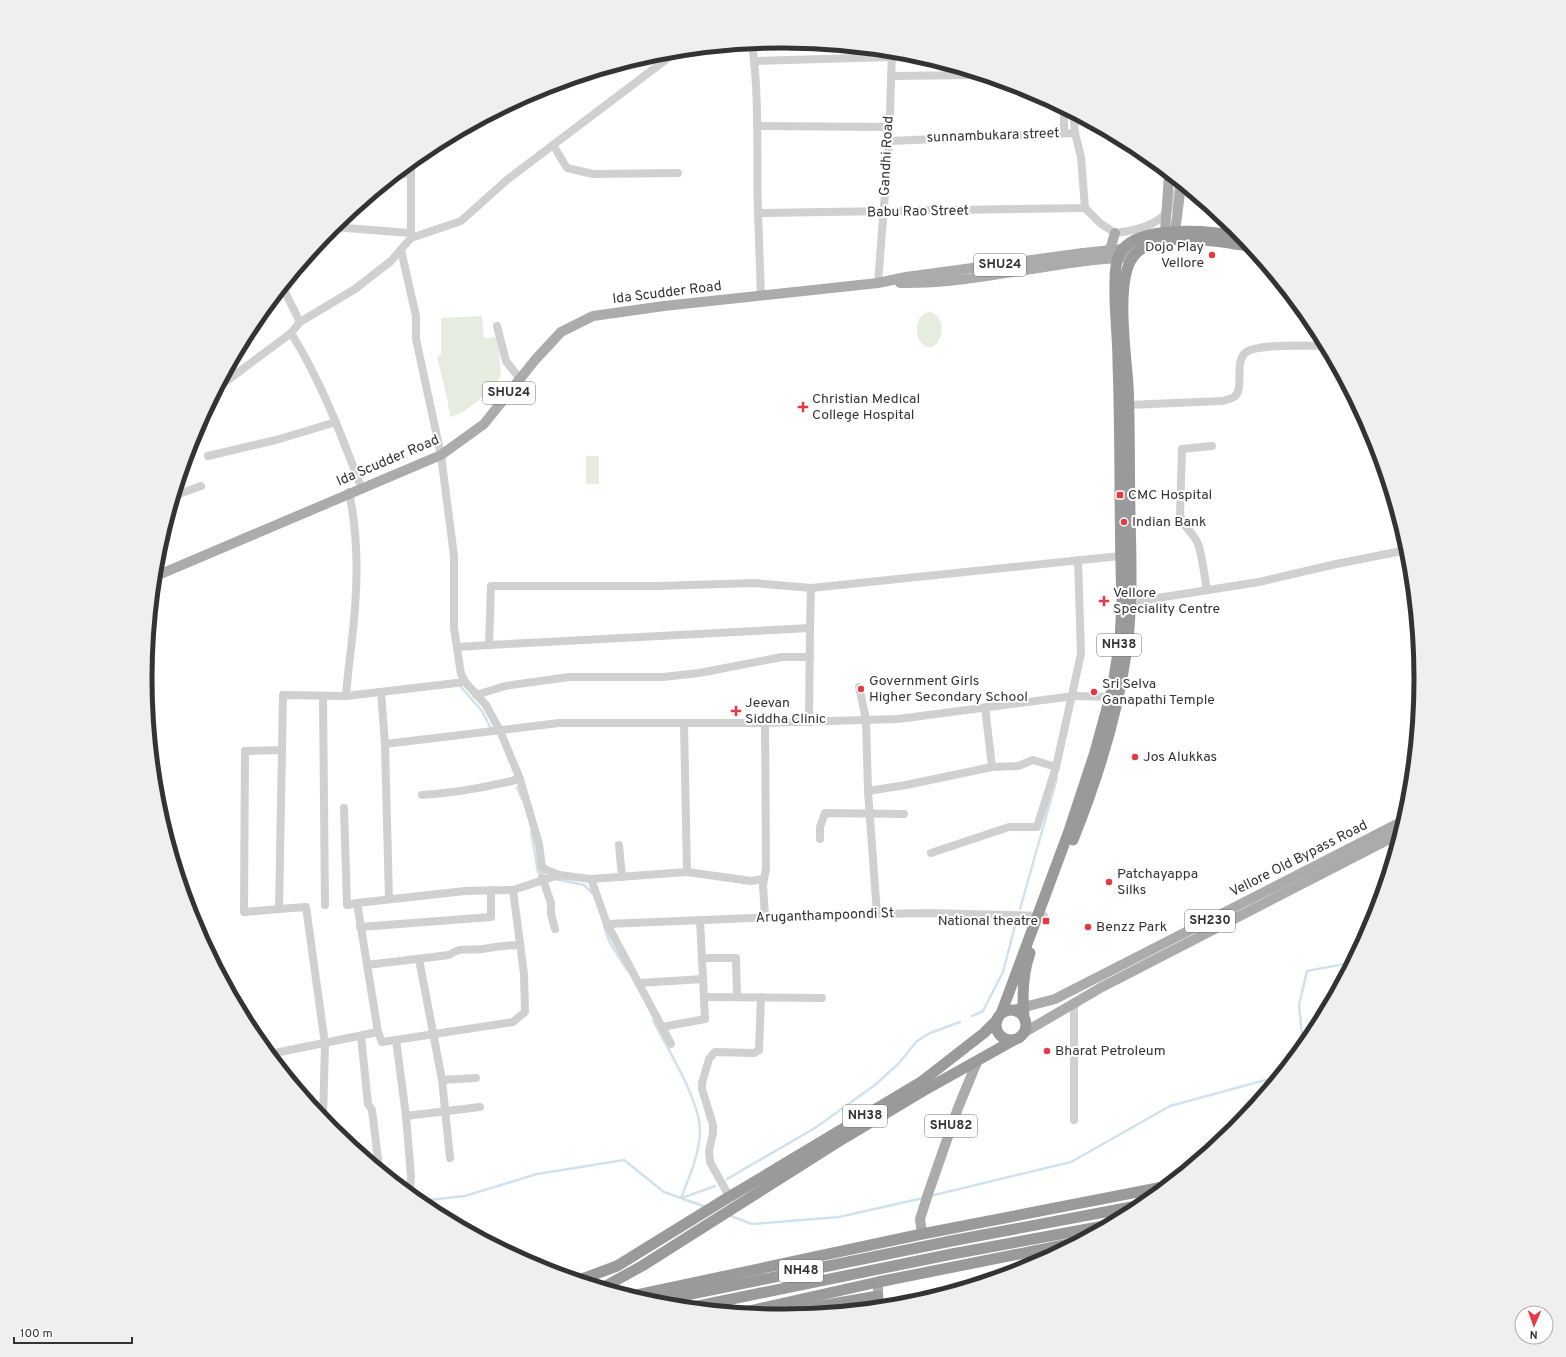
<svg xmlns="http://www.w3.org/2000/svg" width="1566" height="1357" font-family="Overpass,sans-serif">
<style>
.green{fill:#e6ecdf}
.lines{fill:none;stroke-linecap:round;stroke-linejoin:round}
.stream{stroke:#cfe2ee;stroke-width:2.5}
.minor{stroke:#d0d0d0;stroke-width:8}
.major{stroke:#ababab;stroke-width:10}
.highway{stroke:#9a9a9a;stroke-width:11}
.poi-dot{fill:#e63946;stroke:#fff;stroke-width:1.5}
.labels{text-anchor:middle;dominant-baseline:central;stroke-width:4;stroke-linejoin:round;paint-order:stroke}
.shield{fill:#fff;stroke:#707070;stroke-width:1}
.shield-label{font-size:13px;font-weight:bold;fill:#333}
.street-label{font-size:14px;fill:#333;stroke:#fff}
.poi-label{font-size:14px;fill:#333;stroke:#fff;text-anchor:start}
.rim{fill:none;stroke:#333;stroke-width:5}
</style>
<rect width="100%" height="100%" fill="#fff"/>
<!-- green -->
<g class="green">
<path d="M930,312C954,318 936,365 919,340C915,329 916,314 930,312Z"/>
<path d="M482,316L484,338L498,337L501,376C487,393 471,411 450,417L447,397L437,357L441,354V318Z"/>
<rect x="586" y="456" width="13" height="28"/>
</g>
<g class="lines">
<!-- stream -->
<g class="stream">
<path d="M460,686L482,711L491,729"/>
<path d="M517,787L522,799"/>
<path d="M531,831L538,872L542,874"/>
<path d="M555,879L584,885L592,893"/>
<path d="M1020,909L1057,778"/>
<path d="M604,926L609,941L627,970"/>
<path d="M972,1016L983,1011L1003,972L1016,922"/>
<path d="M653,1020C667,1048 700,1101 700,1130C700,1154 689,1177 681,1198"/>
<path d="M1303,1045L1299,1005L1307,971L1350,963"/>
<path d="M727,1179L815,1128L875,1085L899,1063L917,1041L930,1033L960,1022"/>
<path d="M930,1196L1071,1162L1170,1106L1273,1078L1296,1053"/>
<path d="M682,1198L715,1186"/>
<path d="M419,1201L465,1196L537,1174L624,1160L664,1192L706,1207"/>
<path d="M728,1215L752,1224L839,1217L923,1198"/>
</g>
<!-- minor -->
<g class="minor">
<path d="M752,44C760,100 756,157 758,213"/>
<path d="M754,61L892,57"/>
<path d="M891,76L979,75"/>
<path d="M1064,109V133"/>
<path d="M757,126L889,127"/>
<path d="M889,141L1075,133L1074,121L1085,120"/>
<path d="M553,145L567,168L593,174L678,173"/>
<path d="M411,163V237"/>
<path d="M398,174H411"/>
<path d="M1085,208L1100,223L1115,233C1132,231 1155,227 1167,212C1172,205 1176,194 1179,186"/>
<path d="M333,227L410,233"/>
<path d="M401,250L416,316V339L441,455L454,556V628L461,674L465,682L486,705L501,733L520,779L539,844L542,868L559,875L591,879L607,924L671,1044"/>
<path d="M878,283L889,141L892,52"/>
<path d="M283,288L300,322"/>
<path d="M761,296L758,213L1085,208L1081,157L1075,133"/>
<path d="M497,326L506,361L520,379"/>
<path d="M291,333C321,381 341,434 361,487"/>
<path d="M220,386L291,333L300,322L355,289L391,261L411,238L461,221L508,179L676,52"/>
<path d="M1128,405L1222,401C1226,400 1231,399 1234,397C1245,389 1234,363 1245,353C1256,343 1309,346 1325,346"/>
<path d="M208,456L276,440L336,422"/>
<path d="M176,495L201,486"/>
<path d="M1207,590C1204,575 1203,558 1198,544C1193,531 1183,528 1180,515L1182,449L1212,446"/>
<path d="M1132,602L1259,582L1336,564L1407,550"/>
<path d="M489,645L810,628L811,588"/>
<path d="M457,647L489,645L491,586H659L754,583L811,588L1120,556"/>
<path d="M859,687L866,719L868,791L877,914"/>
<path d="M381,692L385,744L389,899"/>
<path d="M476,695L505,686L569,677H663L699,673L782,657H810"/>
<path d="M323,696L325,905"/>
<path d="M346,696L465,682"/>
<path d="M985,707L992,767L1018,766L1033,760L1056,767"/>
<path d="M809,722L810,628"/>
<path d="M385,744L559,723H758L898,719L1074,696L1114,697"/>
<path d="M282,750L279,909L244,912L245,751L282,750L283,695L346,696C348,667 353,638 355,608C358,570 357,530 349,492"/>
<path d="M868,791L906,785L992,767"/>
<path d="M422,795C456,793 487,787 520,779"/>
<path d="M344,808L347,905L357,903"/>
<path d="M820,839V827L825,813L904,814"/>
<path d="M619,845L622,877"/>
<path d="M931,853L1009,827H1037L1056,767L1081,654L1078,560"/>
<path d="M687,872L751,881L764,879"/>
<path d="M542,877L551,903V914L555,929"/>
<path d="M591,879L687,872L684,723"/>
<path d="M279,909L306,907L325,1044L323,1119"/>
<path d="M765,917L763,885L766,869L765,723"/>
<path d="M607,924L823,915L929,913L1044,916"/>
<path d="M360,927L491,917V890"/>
<path d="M702,958H736L737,997"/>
<path d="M419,959L442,1080L450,1158"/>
<path d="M367,965L449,955C462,946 467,951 482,949C494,947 507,945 520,945"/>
<path d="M639,983L703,979L700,920"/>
<path d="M704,997L822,998"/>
<path d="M662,1027L705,1019L703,979"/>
<path d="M378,1032L357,903L465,891L513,890L559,875"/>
<path d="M361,1036L368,1104L372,1110L379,1167"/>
<path d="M396,1040L406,1116L411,1176L410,1189"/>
<path d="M270,1054L378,1032L382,1042L513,1022L525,1012L524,974L513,890"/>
<path d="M442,1080L476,1078"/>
<path d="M406,1116L480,1107"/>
<path d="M1074,1120V1003"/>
<path d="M729,1196L710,1162L709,1151L713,1133V1125L702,1089V1083L709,1059L715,1052L754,1053L759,1050L761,997"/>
</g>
<!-- major -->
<g class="major">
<path d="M1165,232L1169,175"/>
<path d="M1175,232L1181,185"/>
<path d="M1108,256L1115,233"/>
<path d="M900,283C978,284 1055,260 1133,257"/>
<path d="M156,576L441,455L484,424L535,360L561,332L593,316L664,306L878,283L906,277L1083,253L1141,247"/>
<path d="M1013,1010L1055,999L1403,821"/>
<path d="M1025,1032L1102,987L1399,834"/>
<path d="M922,1234L920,1219L929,1191L958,1108L977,1062"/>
<path d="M878,1307V1282"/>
</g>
<!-- highway -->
<g class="highway">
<path d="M1073,840C1097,780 1117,718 1126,654C1133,607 1131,561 1130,514C1129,471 1130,428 1128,385C1126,355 1115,280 1133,257C1154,228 1218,242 1249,246"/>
<circle cx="1011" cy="1025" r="15"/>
<path d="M1001,1014L1069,831L1095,752L1112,690L1120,640L1122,602C1119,522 1121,443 1118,363C1118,336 1114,309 1115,281C1115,271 1116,258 1122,250C1142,224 1213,231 1241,237"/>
<path d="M1024,1017C1022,996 1023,973 1030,953"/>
<path d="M579,1280L617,1266L724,1200L921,1082L984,1033L997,1020"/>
<path d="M604,1287L642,1266L836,1143L923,1091L1014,1040"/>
<path d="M632,1296L922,1234L1163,1187"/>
<path d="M652,1302L951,1241L1142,1205"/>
<path d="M693,1307L952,1254L1104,1226"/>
<path d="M745,1312L878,1282L1074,1243"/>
<path d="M769,1315L878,1296"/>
</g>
</g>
<!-- markers -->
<g class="poi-dot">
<circle cx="1212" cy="255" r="4"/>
<path d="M801 401h4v4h4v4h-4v4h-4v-4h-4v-4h4z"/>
<rect x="1116" y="491" width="8" height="8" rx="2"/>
<circle cx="1124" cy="522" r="4"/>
<path d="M1102 595h4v4h4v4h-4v4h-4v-4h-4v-4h4z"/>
<circle cx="861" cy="689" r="4"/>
<circle cx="1094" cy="692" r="4"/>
<path d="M734 705h4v4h4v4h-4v4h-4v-4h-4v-4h4z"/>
<circle cx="1135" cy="757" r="4"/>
<circle cx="1109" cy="882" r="4"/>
<rect x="1042" y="917" width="8" height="8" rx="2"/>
<circle cx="1088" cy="927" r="4"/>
<circle cx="1047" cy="1051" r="4"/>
</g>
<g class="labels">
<!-- shield labels -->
<g class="shield">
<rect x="974" y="254" width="52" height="22" rx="3"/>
<rect x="483" y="382" width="52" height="22" rx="3"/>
<rect x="1097" y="634" width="44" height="22" rx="3"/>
<rect x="1185" y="910" width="50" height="22" rx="3"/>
<rect x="843" y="1105" width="44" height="22" rx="3"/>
<rect x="925" y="1115" width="52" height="22" rx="3"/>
<rect x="779" y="1260" width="44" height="22" rx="3"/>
</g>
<g class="shield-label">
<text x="1000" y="265">SHU24</text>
<text x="509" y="393">SHU24</text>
<text x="1119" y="645">NH38</text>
<text x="1210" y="921">SH230</text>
<text x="865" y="1116">NH38</text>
<text x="951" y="1126">SHU82</text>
<text x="801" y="1271">NH48</text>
</g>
<!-- street labels -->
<g class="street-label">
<text transform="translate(993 136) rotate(-2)">sunnambukara street</text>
<text transform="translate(887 156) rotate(-87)">Gandhi Road</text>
<text transform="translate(918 212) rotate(-1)">Babu Rao Street</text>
<text transform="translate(667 293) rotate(-7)">Ida Scudder Road</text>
<text transform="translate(388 461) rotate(-23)">Ida Scudder Road</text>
<text transform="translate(1299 859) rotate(-27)">Vellore Old Bypass Road</text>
<text transform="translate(825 916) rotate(-2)">Aruganthampoondi St</text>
</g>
<!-- poi labels -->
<g class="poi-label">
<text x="1204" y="247" text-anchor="end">Dojo Play<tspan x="1204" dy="16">Vellore</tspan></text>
<text x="812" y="399">Christian Medical<tspan x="812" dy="16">College Hospital</tspan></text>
<text x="1128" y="495">CMC Hospital</text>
<text x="1132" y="522">Indian Bank</text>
<text x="1113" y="593">Vellore<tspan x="1113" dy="16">Speciality Centre</tspan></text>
<text x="869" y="681">Government Girls<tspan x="869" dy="16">Higher Secondary School</tspan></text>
<text x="1102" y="684">Sri Selva<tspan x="1102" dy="16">Ganapathi Temple</tspan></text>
<text x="745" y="703">Jeevan<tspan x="745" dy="16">Siddha Clinic</tspan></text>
<text x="1143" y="757">Jos Alukkas</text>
<text x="1117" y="874">Patchayappa<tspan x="1117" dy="16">Silks</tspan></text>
<text x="1038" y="921" text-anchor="end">National theatre</text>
<text x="1096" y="927">Benzz Park</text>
<text x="1055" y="1051">Bharat Petroleum</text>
</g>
</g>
<!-- crop -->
<path d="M0 0H1566V1357H0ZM782 48H784A630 630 0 0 1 1414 678V679A630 630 0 0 1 784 1309H782A630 630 0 0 1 152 679V678A630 630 0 0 1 782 48Z" fill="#efefef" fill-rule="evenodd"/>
<path class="rim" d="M782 48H784A630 630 0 0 1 1414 678V679A630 630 0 0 1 784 1309H782A630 630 0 0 1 152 679V678A630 630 0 0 1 782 48Z"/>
<!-- north arrow -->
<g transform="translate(1534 1325) rotate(182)"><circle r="19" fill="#ffffff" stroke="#adadad"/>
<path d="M0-3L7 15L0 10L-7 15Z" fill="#e63946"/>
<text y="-6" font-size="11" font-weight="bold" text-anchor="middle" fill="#333333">N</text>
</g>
<!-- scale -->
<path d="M14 1337v6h118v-6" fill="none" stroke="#333333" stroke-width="2"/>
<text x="20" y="1337" font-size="12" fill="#333333" stroke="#ffffff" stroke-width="3" paint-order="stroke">100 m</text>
</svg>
